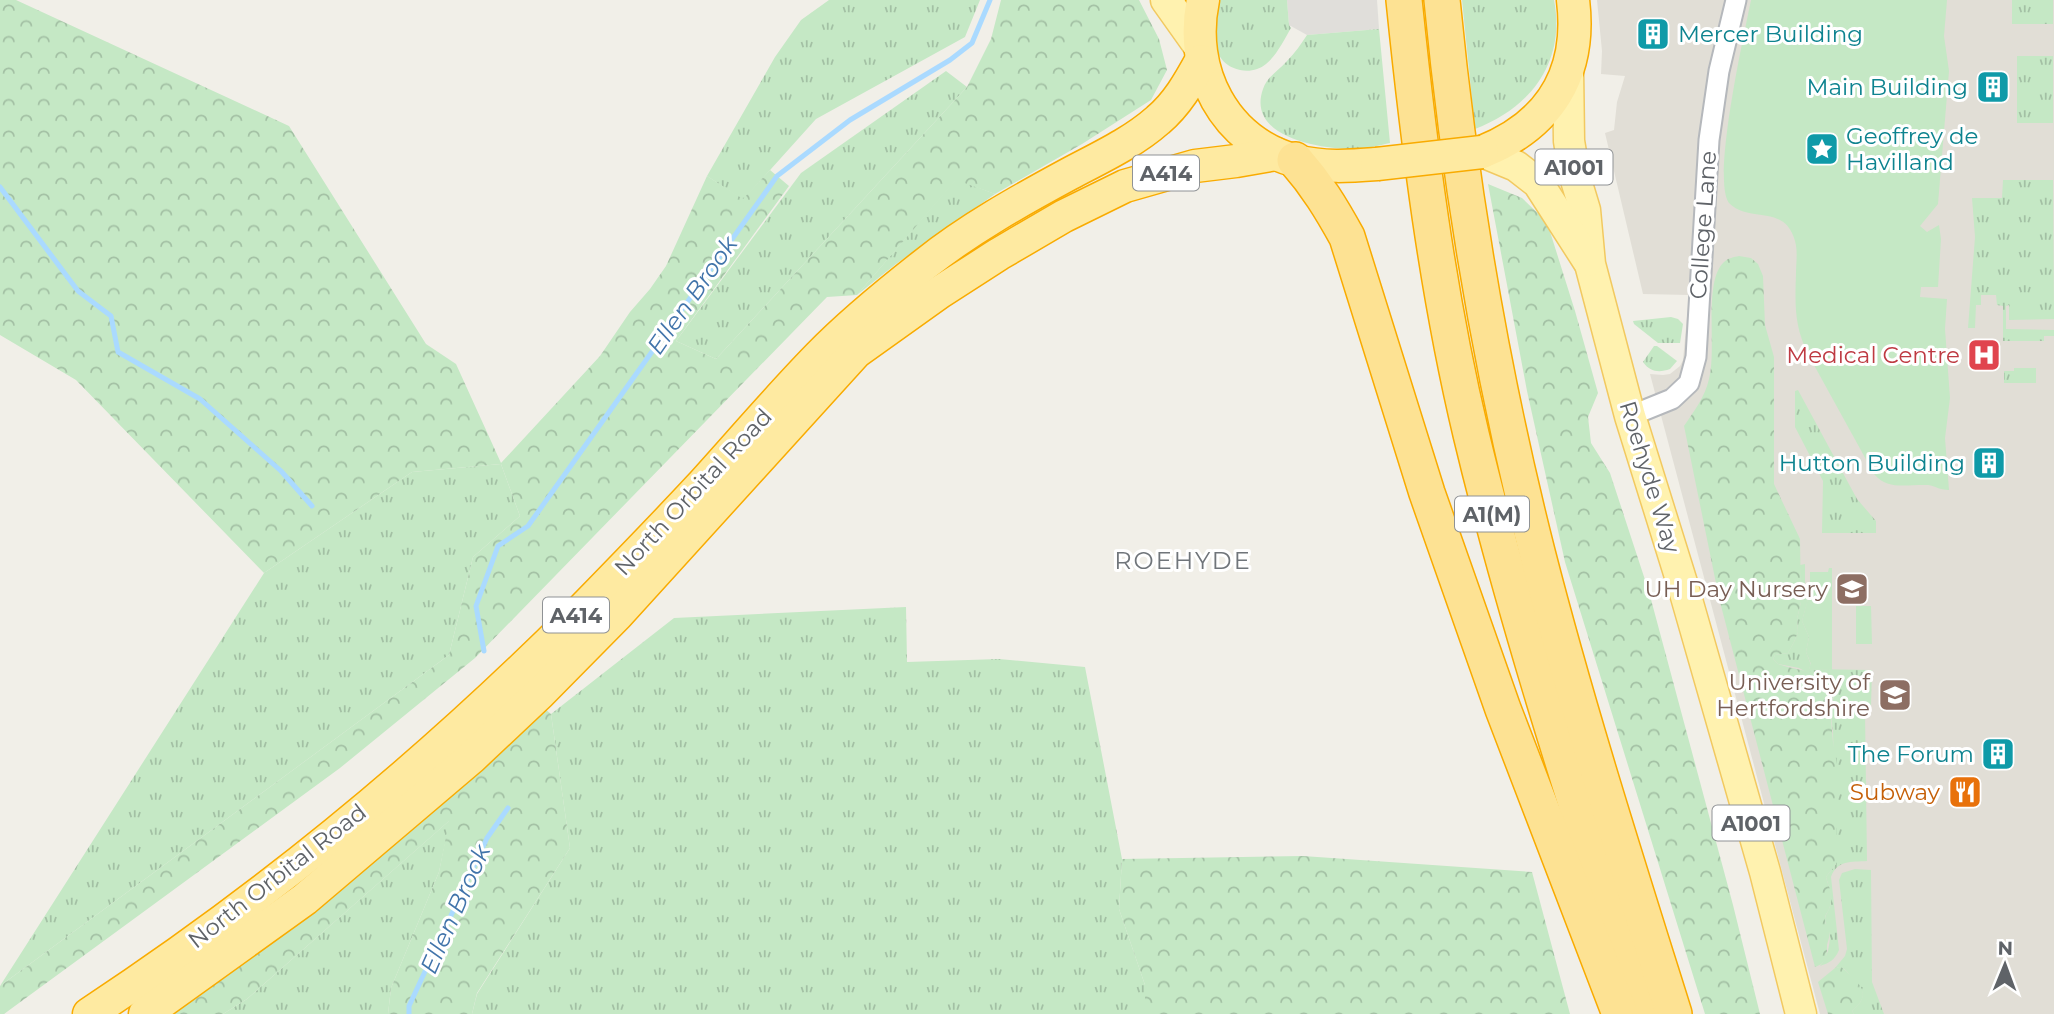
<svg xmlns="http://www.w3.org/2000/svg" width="2054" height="1014" font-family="Montserrat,sans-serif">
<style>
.industrial{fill:#e0deda}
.education{fill:#e1ded6}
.grass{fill:url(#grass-tufts)}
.forest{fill:url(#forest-crowns)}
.park{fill:#c5e8c5}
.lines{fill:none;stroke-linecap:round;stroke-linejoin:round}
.stream{stroke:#aadaff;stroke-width:5}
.minor-casing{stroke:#b5b8bc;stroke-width:23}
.primary-casing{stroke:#f2c960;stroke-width:33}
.trunk-casing{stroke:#f9ab00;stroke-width:35}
.motorway-casing{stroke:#f9ab00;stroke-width:38}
.minor{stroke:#fff;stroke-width:19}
.primary{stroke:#fff2af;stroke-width:30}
.trunk{stroke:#feeaa1;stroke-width:32}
.motorway{stroke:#fde293;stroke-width:35}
.trunk-bridge-casing{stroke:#f9ab00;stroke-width:35;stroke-linecap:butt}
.trunk-bridge{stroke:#feeaa1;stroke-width:32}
.labels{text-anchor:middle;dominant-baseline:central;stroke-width:6;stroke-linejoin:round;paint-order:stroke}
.shield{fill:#fff;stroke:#8f9295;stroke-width:2}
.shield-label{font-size:21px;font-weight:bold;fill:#5f6368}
.culture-label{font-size:23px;fill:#0d838f;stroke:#fff;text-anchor:end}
.street-label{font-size:23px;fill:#5f6368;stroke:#fff}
.health-label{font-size:23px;fill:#be3a42;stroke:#fff;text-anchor:end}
.education-label{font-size:23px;fill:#785e54;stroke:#fff;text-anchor:end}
.food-label{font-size:23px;fill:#c56008;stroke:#fff;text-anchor:end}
.water-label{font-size:24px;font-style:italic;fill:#4174aa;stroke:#fff}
.neighbourhood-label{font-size:24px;letter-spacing:2px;fill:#70757a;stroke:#fff}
</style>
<defs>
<pattern id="grass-tufts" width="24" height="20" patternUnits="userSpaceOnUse" patternTransform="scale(1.75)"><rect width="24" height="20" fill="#c5e8c5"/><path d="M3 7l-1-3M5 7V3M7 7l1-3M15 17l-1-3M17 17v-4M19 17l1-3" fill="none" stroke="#a3c0a4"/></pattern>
<pattern id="forest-crowns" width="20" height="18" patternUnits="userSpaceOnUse" patternTransform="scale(1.75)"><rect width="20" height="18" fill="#c5e8c5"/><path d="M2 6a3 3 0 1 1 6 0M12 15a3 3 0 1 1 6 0" fill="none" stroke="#a3c0a4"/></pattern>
</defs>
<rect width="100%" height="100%" fill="#f1efe8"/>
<!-- industrial -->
<path class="industrial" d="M1287,0H1377L1379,29L1307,35L1289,25Z"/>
<!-- education -->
<path class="education" d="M1597,0H2054V1014H1820L1650,374L1663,375L1670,374L1680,366L1683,360L1689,295L1643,294L1605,133L1614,130L1617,102L1625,76L1601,74L1602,51Z"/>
<!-- grass -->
<g class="grass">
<path d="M829,0H980L965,37L816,119L743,200L707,176L775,57L801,20Z"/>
<path d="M1220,0H1287L1289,25L1291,28C1284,40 1277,55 1266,64C1259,70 1249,72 1240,70C1207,63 1213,24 1220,0Z"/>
<path d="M1462,0H1554C1566,61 1531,108 1475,129Z"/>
<rect x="2012" y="0" width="41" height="24"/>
<path d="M1379,29L1390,143C1377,146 1365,149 1352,149C1320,149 1246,137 1263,89C1267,77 1278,71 1287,61C1295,53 1301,44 1307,35Z"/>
<rect x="2017" y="56" width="36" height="67"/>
<path d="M946,71L967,87L716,359L676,341L801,173Z"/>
<path d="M956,179L995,194L896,264L857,295Z"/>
<path d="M2003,180H2053L2054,319L2009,320V305L2006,306V329L2054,330V336H2044V341H2003V306L1997,305L1996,295H1981V305H1976L1975,328H1968L1975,237L1972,198H2002Z"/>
<path d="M1671,317L1678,319L1683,324L1680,343H1658L1634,324L1633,321Z"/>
<path d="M1654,346H1657L1677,361L1670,369C1659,373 1650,372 1643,362Z"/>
<path d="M2014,368H2036V383H2004V371H2014Z"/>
<path d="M1798,390L1857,499L1876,521V533H1822L1823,481L1795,427V391Z"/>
<path d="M501,464L520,516L473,557L449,655L0,986L264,573L412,472Z"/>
<path d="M1805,564V595L1809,596L1802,621L1809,637L1806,652L1811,665L1809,669L1872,670L1871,705L1865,711L1867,861C1851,862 1837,860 1831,877L1839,950C1835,960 1829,963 1820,966C1827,959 1830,945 1830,935C1829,929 1825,925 1825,919C1826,913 1827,914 1829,909C1834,896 1829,889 1826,877L1836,864L1833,732L1830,708L1834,697L1821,674L1808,673L1799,668L1778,664L1773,659L1775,655L1788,653L1794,642L1798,632L1797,619L1801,602L1800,565Z"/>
<path d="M906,607L907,662L999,659L1085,667L1122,859L1119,909L1145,985V1014H472L477,994L570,848L551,714L674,618Z"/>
<path d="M450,820L439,872L391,988L388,1014H223L247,999Z"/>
<path d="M1855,869L1871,870L1872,982L1884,1014H1854L1852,1011C1866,999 1866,991 1853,979C1846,972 1846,966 1835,968L1845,956L1847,949L1839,880L1842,873Z"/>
</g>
<!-- forest -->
<g class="forest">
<path d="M0,0H16L289,126L426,344L456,364L501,463L600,356L630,312L650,289L666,266L707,176L743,199L770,170L789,186L676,341L716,359L967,87L991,39L1001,0H1139L1159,39L1167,70L1151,100L1082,144L995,194L956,180L857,295L827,297L475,658L340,768L4,1014H0V986L449,655L473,557L520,516L501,464L412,472L264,573L76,380L0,335Z"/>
<path d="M1488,184L1522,198L1547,222L1575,311L1598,393L1588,417L1591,443L1610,473L1649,592L1733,905L1760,1014H1705L1565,562L1527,391Z"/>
<path d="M1739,256L1751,258L1758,264L1763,276L1765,325L1774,357V484L1800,539L1801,602L1797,619L1798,632L1794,642L1788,653L1775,655L1773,659L1778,664C1795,670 1813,671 1830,677L1836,687L1830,709L1833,742L1838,770L1836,864L1826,877C1829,890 1835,894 1829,909C1827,914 1825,914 1825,919C1825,927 1827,922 1829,929C1831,935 1828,940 1827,945C1827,956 1827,963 1815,967L1719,598L1684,426C1694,411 1705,397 1709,379C1717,349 1703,281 1724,262C1728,258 1734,257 1739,256Z"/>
<path d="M544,708L551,714L570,848L477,993L472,1014H388L391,988L439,872L449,821L247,999L223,1014H161Z"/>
<path d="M1303,856L1532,872L1570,1014H1145V985L1119,909L1122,859Z"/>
<path d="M1841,967C1847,971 1850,975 1855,980C1867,992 1865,1000 1852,1011L1854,1014H1828L1818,982L1835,968Z"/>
</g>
<!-- park -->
<g class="park">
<path d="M1751,0H1947L1944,36L1949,71L1938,204L1920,226L1927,232L1939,225L1941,239L1938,287H1921L1920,297L1947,299L1945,329L1950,398L1945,438L1949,490C1939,490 1936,486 1928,485C1908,484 1888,491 1874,474L1809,356C1794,326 1795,306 1796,273C1796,263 1798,251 1795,241C1785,204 1751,223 1730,204C1710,185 1745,31 1751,0Z"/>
<path d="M1829,568H1832V670L1809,669L1811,664L1806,652L1809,637L1802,621L1810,591V572H1828Z"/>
<path d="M1856,606H1871L1872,644H1856Z"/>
</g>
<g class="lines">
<!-- stream -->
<g class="stream">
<path d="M0,187L78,291L111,316L118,352L200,399L281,471L312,506"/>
<path d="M484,651L476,606L498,546L528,526L777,176L850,120L950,60L972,43L990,0"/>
<path d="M409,1014V1006L487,838L508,808"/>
</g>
<defs>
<path id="minor" d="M1630,416L1672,399L1689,383L1696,357L1709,140L1719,71L1736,0"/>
<g id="primary">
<path d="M1166,0L1198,45"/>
<path d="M1568,69L1569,141L1575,177L1585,210L1590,264L1630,416L1683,586L1765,872L1801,1014"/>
<path d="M1482,152L1516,166L1538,183L1588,261"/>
</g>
<g id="trunk">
<path d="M1203,0C1188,71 1224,141 1296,161C1323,168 1350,166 1377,164"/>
<path d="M1482,152C1550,125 1582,73 1573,0"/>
<path d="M89,1014C264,899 428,764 576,616C617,574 659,531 699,488C739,444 777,399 819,356C851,323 888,293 925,264C969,229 1019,201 1069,174C1099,158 1132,143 1158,120C1177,104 1189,83 1201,61"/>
<path d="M145,1014L305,899L471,758L540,693L617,615L856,352L940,292L999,254L1064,216L1125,186L1195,166L1236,161L1276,154"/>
</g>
<g id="motorway">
<path d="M1404,0C1419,146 1437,291 1471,434C1518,630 1582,822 1643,1014"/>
<path d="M1442,0C1460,186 1491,371 1537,552C1577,708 1626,861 1674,1014"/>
<path d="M1295,160C1317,185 1331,208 1347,237L1427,493L1503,709L1620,1014"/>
</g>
</defs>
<!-- minor casing -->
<use href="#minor" class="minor-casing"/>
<!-- primary casing -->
<use href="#primary" class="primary-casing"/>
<!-- trunk casing -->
<use href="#trunk" class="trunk-casing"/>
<!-- motorway casing -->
<use href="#motorway" class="motorway-casing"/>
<!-- minor -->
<use href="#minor" class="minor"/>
<!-- primary -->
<use href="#primary" class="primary"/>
<!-- trunk -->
<use href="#trunk" class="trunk"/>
<!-- motorway -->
<use href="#motorway" class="motorway"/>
<defs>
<path id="trunk-bridge" d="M1377,164L1482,152"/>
</defs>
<!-- trunk-bridge casing -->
<use href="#trunk-bridge" class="trunk-bridge-casing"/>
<!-- trunk-bridge -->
<use href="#trunk-bridge" class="trunk-bridge"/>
</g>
<!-- icons -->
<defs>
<symbol id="building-square" viewBox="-11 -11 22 22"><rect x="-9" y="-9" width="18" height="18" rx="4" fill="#0f9aa8" stroke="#fff"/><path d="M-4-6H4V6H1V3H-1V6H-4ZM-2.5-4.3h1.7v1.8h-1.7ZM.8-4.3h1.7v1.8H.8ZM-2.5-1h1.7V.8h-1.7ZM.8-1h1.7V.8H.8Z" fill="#fff"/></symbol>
<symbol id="sight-square" viewBox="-11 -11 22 22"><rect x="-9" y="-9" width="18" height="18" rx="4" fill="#0f9aa8" stroke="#fff"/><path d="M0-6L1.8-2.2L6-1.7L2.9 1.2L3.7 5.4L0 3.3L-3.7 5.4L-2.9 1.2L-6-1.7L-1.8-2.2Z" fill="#fff"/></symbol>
<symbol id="hospital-square" viewBox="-11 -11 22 22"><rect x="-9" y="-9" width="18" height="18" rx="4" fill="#e0444e" stroke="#fff"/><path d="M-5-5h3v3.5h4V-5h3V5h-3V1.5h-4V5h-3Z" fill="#fff"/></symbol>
<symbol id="school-square" viewBox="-11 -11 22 22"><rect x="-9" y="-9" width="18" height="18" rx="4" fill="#8d6e63" stroke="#fff"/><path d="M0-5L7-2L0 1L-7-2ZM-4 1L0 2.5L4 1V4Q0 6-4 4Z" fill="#fff"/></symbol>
<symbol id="university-square" viewBox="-11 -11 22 22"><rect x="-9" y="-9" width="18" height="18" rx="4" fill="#8d6e63" stroke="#fff"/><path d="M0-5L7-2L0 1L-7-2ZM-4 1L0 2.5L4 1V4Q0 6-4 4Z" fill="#fff"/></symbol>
<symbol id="restaurant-square" viewBox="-11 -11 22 22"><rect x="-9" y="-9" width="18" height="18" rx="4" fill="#e8710a" stroke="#fff"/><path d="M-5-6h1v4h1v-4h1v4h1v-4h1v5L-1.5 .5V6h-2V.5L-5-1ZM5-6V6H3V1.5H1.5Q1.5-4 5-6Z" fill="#fff"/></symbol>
</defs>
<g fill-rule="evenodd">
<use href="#building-square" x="1634" y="15" width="38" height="38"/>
<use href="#building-square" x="1974" y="68" width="38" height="38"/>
<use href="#sight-square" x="1803" y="130" width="38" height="38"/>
<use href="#hospital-square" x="1965" y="336" width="38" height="38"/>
<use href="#building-square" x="1970" y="444" width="38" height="38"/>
<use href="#school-square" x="1833" y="570" width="38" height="38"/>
<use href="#university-square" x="1876" y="676" width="38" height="38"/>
<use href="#building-square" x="1979" y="735" width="38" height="38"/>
<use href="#restaurant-square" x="1946" y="773" width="38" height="38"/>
</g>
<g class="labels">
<!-- shield labels -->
<g class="shield">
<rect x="1535.5" y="149.5" width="77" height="35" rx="5"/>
<rect x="1133" y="155.5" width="66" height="35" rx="5"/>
<rect x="1455" y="496.5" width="74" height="35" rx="5"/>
<rect x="543" y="597.5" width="66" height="35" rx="5"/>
<rect x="1712.5" y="805.5" width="77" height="35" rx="5"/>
</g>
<g class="shield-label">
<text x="1574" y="167">A1001</text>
<text x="1166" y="173">A414</text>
<text x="1492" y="514">A1(M)</text>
<text x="576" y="615">A414</text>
<text x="1751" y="823">A1001</text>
</g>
<!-- culture labels -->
<g class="culture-label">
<text x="1678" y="34" text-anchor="start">Mercer Building</text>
<text x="1968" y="87">Main Building</text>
<text x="1846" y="136" text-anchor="start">Geoffrey de<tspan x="1846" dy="26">Havilland</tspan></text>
<text x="1965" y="463">Hutton Building</text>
<text x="1974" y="754">The Forum</text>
</g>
<!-- street labels -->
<g class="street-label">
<text transform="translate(1703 225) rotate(-86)">College Lane</text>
<text transform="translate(1650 477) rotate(73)">Roehyde Way</text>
<text transform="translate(693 492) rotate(-47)">North Orbital Road</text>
<text transform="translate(277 876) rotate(-38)">North Orbital Road</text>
</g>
<!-- health labels -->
<g class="health-label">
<text x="1960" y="355">Medical Centre</text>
</g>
<!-- education labels -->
<g class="education-label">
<text x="1828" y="589">UH Day Nursery</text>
<text x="1870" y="682">University of<tspan x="1870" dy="26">Hertfordshire</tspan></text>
</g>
<!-- food labels -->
<g class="food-label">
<text x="1940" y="792">Subway</text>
</g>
<!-- water labels -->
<g class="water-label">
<text transform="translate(692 295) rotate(-55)">Ellen Brook</text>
<text transform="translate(455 909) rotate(-66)">Ellen Brook</text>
</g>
<!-- neighbourhood labels -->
<g class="neighbourhood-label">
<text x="1183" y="560">ROEHYDE</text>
</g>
</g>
<!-- north arrow -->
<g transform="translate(2005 965) rotate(1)" stroke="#ffffff" stroke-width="5" paint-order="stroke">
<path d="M0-5L12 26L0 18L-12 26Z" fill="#5f6368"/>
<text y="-10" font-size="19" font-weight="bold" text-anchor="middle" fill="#5f6368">N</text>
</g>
</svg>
